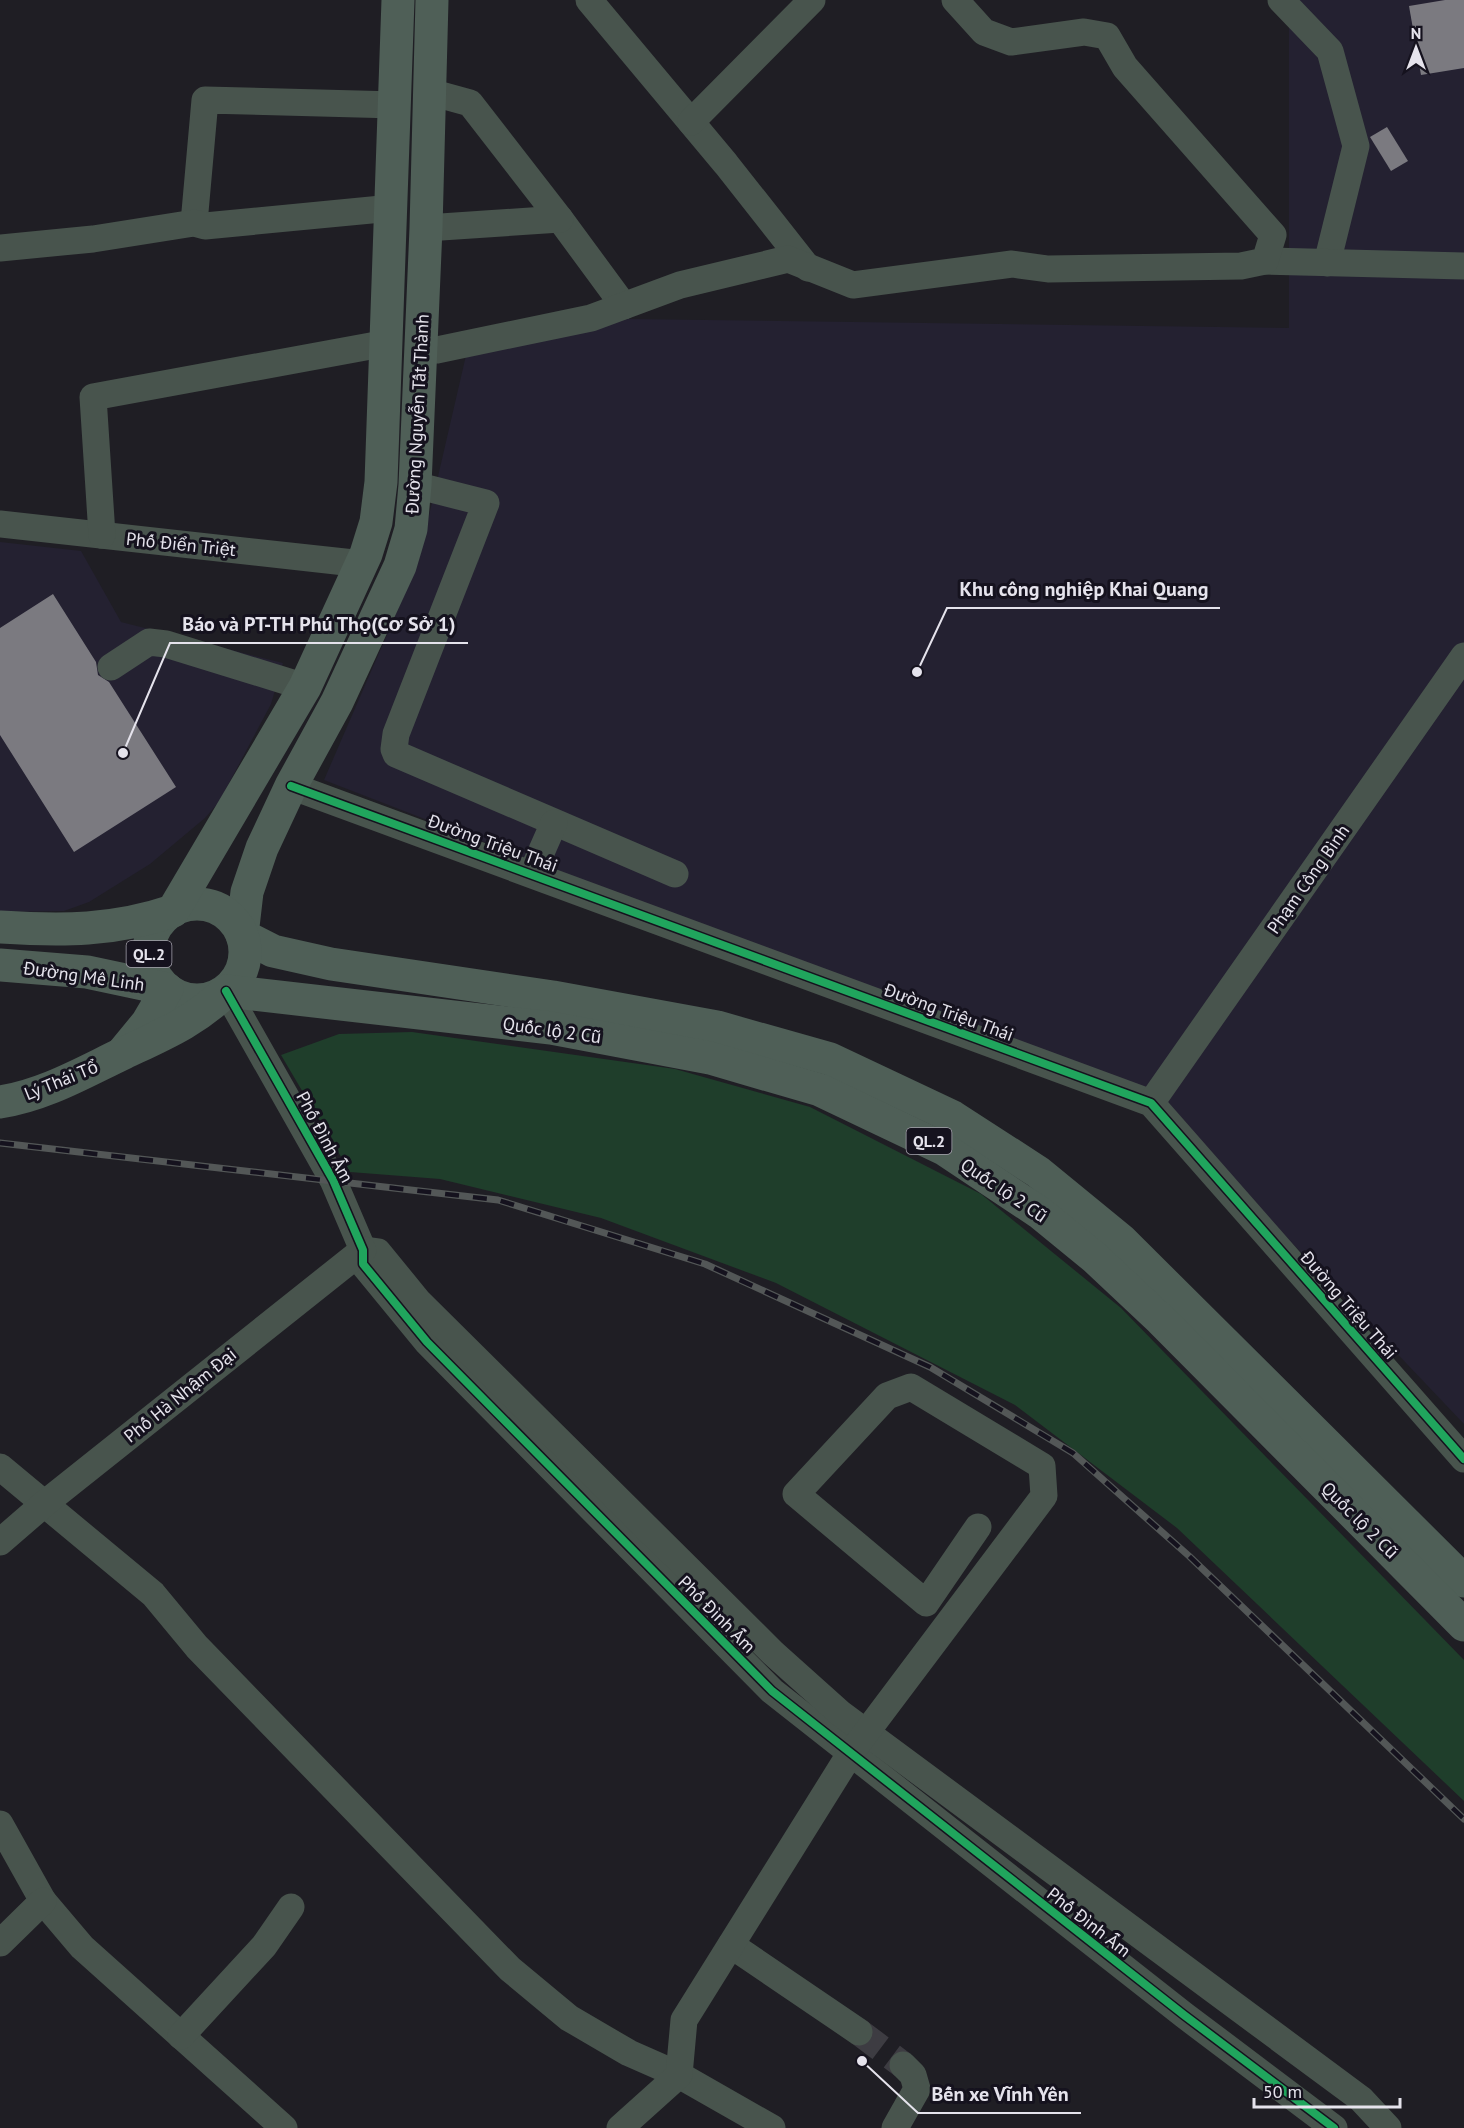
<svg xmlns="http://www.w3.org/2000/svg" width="1464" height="2128" font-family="'PT Sans',sans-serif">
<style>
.built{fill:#242131}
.green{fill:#1f3e2b}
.building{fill:#7b7a80}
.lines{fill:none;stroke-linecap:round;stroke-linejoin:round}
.minor-tunnel{stroke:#3d3c42;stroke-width:27;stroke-dasharray:27 14;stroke-linecap:butt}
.minor{stroke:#48544d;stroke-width:27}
.major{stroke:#4f5f57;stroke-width:33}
.rail-casing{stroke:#535757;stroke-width:7}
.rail{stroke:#15121e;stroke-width:4.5;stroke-dasharray:14;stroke-linecap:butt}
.cycleway-casing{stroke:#15121e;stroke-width:11}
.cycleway{stroke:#20a55d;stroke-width:8}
.labels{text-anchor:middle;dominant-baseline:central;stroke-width:6;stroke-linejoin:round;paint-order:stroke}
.shield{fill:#15121e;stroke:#a7a4ae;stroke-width:1.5}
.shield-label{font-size:16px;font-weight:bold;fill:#e5e3ec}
.street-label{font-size:18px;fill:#e5e3ec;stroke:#15121e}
.leader{fill:none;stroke:#e5e3ec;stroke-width:2}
.callout-dot{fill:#e5e3ec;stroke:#15121e;stroke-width:2}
.callout-label{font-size:20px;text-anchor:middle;font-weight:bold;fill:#e5e3ec;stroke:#15121e;stroke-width:6;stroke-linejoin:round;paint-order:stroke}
</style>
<rect width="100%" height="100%" fill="#1f1e24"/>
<!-- built -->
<g class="built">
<path d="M1289,0H1464V1424L1159,1103L324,780L418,563L467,351L628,319L1289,328Z"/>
<path d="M0,542L81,551L121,622L283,663L271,704L219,802L205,818L150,864L89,902L64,911L0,912Z"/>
</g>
<!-- green -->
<path class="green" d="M412,1032L675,1069L810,1107L981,1194L1121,1308L1464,1660V1801L1177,1528L1015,1405L776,1283L601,1218L440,1179L350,1172L281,1055L339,1034Z"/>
<!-- building -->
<g class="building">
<path d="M1445,0H1464V68L1421,75L1409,6Z"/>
<path d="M1387,127L1408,161L1391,171L1370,137Z"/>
<path d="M53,594L96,662L98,675L109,682L176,787L74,852L0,735V628Z"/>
</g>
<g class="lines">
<!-- minor-tunnel -->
<path class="minor-tunnel" d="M859,2032L903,2065"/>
<!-- minor -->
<g class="minor">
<path d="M589,0L726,164L808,268"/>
<path d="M1281,0L1330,51L1356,146L1327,263"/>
<path d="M691,122L812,0"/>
<path d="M560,219L624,306"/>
<path d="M194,223L205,100L396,105"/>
<path d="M426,228L560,219L470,103L430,92"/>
<path d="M0,248L93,239L194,223L205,226L392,208"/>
<path d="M1265,261L1464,266"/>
<path d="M421,351L437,350L591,318L680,285L788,259L853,285L1012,264L1048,269L1241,266L1265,261L1273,235L1125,67L1107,36L1084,32L1011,42L984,32L955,0"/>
<path d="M415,485L486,503L396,734L394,749L396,754L675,874"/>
<path d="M0,524L363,564"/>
<path d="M102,535L93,397L387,343"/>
<path d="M111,667L149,642L166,644L305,687"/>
<path d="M291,786L1151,1103L1464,1459"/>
<path d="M532,873L554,823"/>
<path d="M226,991L333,1180L363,1250V1264L427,1342L772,1691L1184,2015L1334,2128"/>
<path d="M1151,1103L1464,656"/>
<path d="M363,1250L378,1252L418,1301L773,1653L840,1713L1361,2099L1388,2128"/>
<path d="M0,1467L153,1594L197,1647L510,1969L569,2018L629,2053L679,2075L772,2128"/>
<path d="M0,1542L44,1504L363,1250"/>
<path d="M0,1824L43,1901L82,1947L284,2128"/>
<path d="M0,1943L43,1901"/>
<path d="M731,1945L859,2032"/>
<path d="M181,2036L264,1946L291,1907"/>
<path d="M620,2128L679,2075L684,2020L850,1754L1044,1496L1042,1466L911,1387L887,1396L796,1494L926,1603L978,1527"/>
<path d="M895,2128L917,2089L913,2075L903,2065"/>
</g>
<!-- major -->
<g class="major">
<path d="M432,0L426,228L415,485L411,529L400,566L337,702L291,786L262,848L247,892L242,935L273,951L331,964L553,997L717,1027L830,1059L953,1117L1038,1172L1121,1240L1464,1581"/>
<circle cx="197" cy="952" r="48"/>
<path d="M0,927C62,931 114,931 173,911L305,687L366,554L376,522L381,482L398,0"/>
<path d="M0,965L87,972L167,989L147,1023L124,1051"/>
<path d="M0,1102C45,1095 84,1072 124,1053C162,1035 196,1021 226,991L551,1028L710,1058L820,1090L944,1149L1040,1213L1095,1258L1161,1320L1464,1625"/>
</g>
<defs>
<path id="rail" d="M0,1143L498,1200L705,1264L930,1367L1073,1453L1189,1556L1464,1819"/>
</defs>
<!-- rail casing -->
<use href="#rail" class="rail-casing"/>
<!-- rail -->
<use href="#rail" class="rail"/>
<defs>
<g id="cycleway">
<path d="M291,786L1151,1103L1464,1459"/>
<path d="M226,991L333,1180L363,1250V1264L427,1342L772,1691L1184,2015L1334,2128"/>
</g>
</defs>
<!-- cycleway casing -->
<use href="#cycleway" class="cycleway-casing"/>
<!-- cycleway -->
<use href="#cycleway" class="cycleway"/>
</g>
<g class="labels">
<!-- shield labels -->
<g class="shield">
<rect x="126.5" y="941" width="45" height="26" rx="4.5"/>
<rect x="906.5" y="1128" width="45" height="26" rx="4.5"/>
</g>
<g class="shield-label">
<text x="149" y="954">QL.2</text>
<text x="929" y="1141">QL.2</text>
</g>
<!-- street labels -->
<g class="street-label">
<text transform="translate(417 414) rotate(-87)">Đường Nguyễn Tất Thành</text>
<text transform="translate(181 544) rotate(6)">Phố Điển Triệt</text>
<text transform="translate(493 843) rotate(20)">Đường Triệu Thái</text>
<text transform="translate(1308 879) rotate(-55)">Phạm Công Bình</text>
<text transform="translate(84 976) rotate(8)">Đường Mê Linh</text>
<text transform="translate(949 1012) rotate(20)">Đường Triệu Thái</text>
<text transform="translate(552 1030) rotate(8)">Quốc lộ 2 Cũ</text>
<text transform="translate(61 1080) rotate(-22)">Lý Thái Tổ</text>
<text transform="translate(325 1137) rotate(62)">Phố Đình Ấm</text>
<text transform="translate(1004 1190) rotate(34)">Quốc lộ 2 Cũ</text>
<text transform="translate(1349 1305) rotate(49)">Đường Triệu Thái</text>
<text transform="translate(180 1395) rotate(-39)">Phố Hà Nhậm Đại</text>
<text transform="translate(1360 1520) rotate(45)">Quốc lộ 2 Cũ</text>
<text transform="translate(717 1614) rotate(45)">Phố Đình Ấm</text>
<text transform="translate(1089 1922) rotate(38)">Phố Đình Ấm</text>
</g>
</g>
<!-- callouts -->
<path class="leader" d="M917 672L947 608H1220M123 753L170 643H468M862 2061L918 2113H1081"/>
<g class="callout-dot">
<circle cx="917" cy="672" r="6"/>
<circle cx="123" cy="753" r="6"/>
<circle cx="862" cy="2061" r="6"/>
</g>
<g class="callout-label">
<text x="1084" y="596">Khu công nghiệp Khai Quang</text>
<text x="319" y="631">Báo và PT-TH Phú Thọ(Cơ Sở 1)</text>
<text x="1000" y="2101">Bến xe Vĩnh Yên</text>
</g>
<!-- north arrow -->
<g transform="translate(1416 48)" stroke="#15121e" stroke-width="4.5" paint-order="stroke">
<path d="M0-4.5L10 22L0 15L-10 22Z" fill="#e5e3ec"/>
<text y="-9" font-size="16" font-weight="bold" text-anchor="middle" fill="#e5e3ec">N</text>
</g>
<!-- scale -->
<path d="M1254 2098v9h146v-9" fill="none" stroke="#e5e3ec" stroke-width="3"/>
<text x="1263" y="2098" font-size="18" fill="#e5e3ec" stroke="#15121e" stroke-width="4.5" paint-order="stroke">50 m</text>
</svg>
